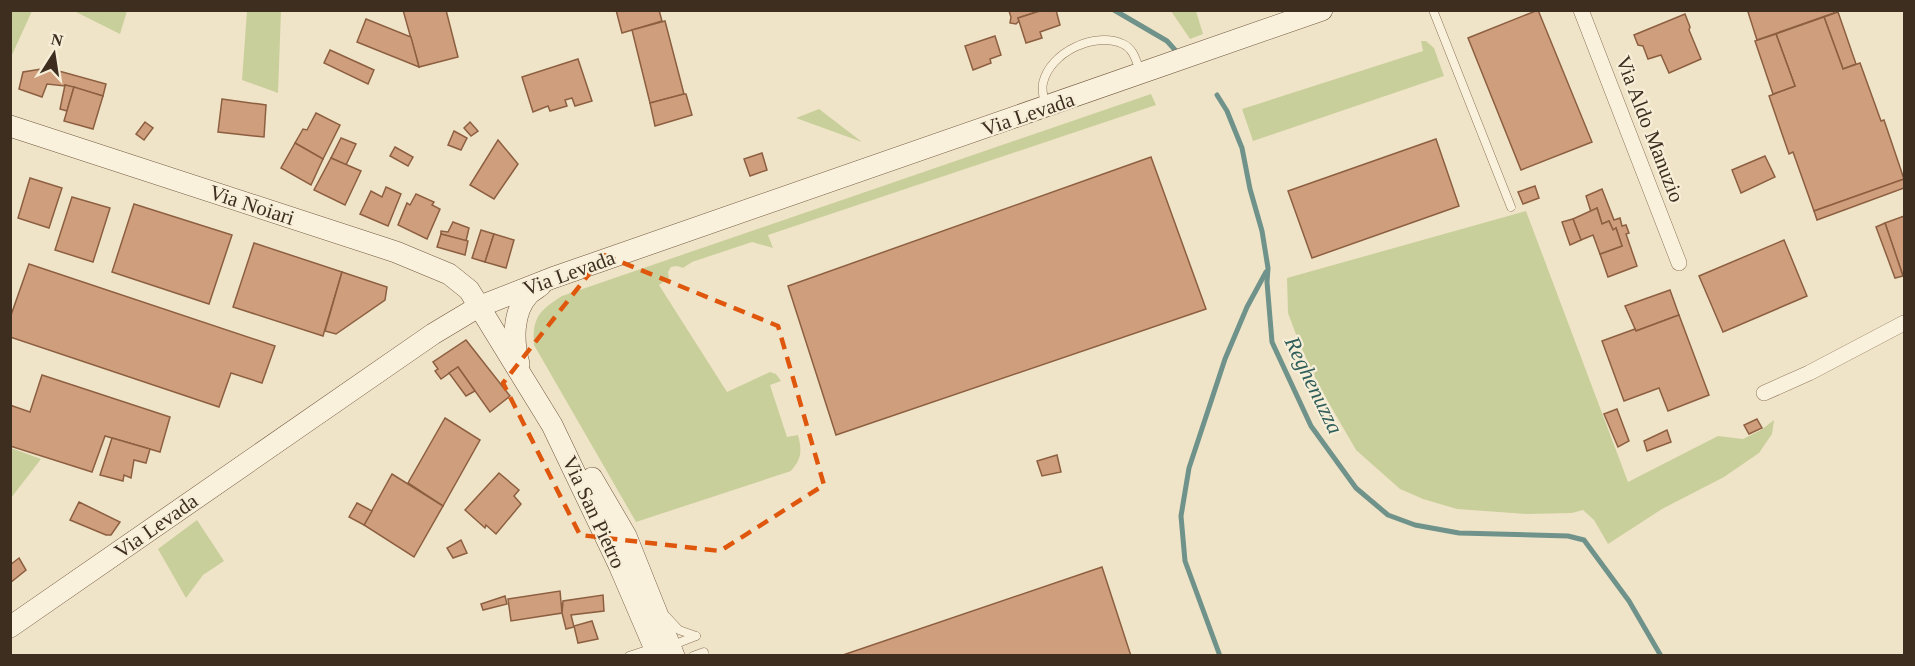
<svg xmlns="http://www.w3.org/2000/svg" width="1915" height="666" font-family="'Times New Roman',serif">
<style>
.green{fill:#c9cf9b}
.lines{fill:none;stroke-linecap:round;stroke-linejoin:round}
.stream{stroke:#6f938a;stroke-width:5}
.building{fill:#cf9f7d;stroke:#8d5f41;stroke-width:1.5}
.lane-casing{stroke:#8d765c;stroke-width:9}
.street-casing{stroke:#8d765c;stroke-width:16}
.secondary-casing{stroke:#6f573f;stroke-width:22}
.lane{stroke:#faf1dc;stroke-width:8}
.street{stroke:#faf1dc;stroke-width:15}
.secondary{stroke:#faf1dc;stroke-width:21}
.marked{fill:none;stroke:#df570d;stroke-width:4.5;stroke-dasharray:12 8;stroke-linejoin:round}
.labels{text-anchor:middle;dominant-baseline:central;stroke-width:4.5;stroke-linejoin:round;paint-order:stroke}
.street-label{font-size:21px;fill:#3d2e20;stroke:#f7eed8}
.water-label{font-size:22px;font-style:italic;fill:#2f5d5a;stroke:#f7eed8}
</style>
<rect width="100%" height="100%" fill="#f0e4c8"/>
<!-- green -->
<g class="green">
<path d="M11,10L32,11L11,57L10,11Z"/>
<path d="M74,11L127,10V11L120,34Z"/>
<path d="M247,11H281L278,93L242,80Z"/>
<path d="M1171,11H1196L1203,34L1190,39Z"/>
<path d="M1421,41H1426L1434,48L1444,76L1253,141L1242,109L1423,51Z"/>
<path d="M1151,94L1156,105L768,235L773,248L752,242L692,262L683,268L677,266L671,267L668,272L669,278L659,285L727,392L770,372L776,374L781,381L770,385L787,437L798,435C802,451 802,458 791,471L636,522L534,345C532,317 540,310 562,296Z"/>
<path d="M819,109L862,142L796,118Z"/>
<path d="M1526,211L1628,482L1718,436L1743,439L1761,430L1774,420L1772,434L1759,453L1724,477L1662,509L1608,544L1594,520L1583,510L1572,513L1527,514L1457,509L1423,499L1400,489L1356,450L1319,386L1300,345L1288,313L1287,278Z"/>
<path d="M11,448L41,459L11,498L10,448Z"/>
<path d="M197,520L224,561L203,575L186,598L158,549Z"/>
</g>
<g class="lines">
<!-- stream -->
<g class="stream">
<path d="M1114,10L1167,41L1176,51"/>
<path d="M1217,95L1227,111L1242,148L1250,189L1262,231L1268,268L1267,282L1272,342L1311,426L1356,488L1388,515L1415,525L1459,533L1568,536L1584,540L1629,601L1661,656"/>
<path d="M1220,656L1185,561L1181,516L1189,468L1225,359L1247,307L1266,272"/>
</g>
</g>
<!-- building -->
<g class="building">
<path d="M403,10H446L458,57L419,67Z"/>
<path d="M616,10H659L662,21L622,33Z"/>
<path d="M1032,10L1033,13L1018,18L1019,21L1016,24L1010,23L1011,17L1009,11Z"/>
<path d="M1043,10H1056L1060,25L1040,32L1042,38L1026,43L1018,18Z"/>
<path d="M1538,10L1592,142L1521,170L1468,38Z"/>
<path d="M1752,10H1833L1834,13L1757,40L1748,12Z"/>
<path d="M1838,12L1856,64L1843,69L1824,17Z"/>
<path d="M1685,14L1690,27L1689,30L1701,59L1669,73L1661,55L1648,59L1643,46L1638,45L1634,35Z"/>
<path d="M1824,17L1843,69L1860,63L1881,121L1884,120L1904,179L1814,211L1793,152L1789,154L1769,96L1795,86L1776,34Z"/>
<path d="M366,19L411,37L419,67L357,42Z"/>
<path d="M665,21L684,94L650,103L632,30Z"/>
<path d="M1776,34L1795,86L1773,94L1755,41Z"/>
<path d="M995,36L1001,55L990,59L991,63L973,70L965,46Z"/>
<path d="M330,50L374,70L368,84L324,63Z"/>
<path d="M578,59L592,101L575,106L572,98L565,100L567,106L550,111L548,106L533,112L522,77Z"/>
<path d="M48,68L106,84L103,96L65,85V86L47,84L42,97L19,89L23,72Z"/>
<path d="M65,85L74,87L67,111L60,109Z"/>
<path d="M74,87L103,96L93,129L64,121Z"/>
<path d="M684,94H686L692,115L655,126L650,103Z"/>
<path d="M222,99L266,105L264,137L218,132Z"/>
<path d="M316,113L340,125L323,159L295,143L303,129L307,130Z"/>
<path d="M145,122L153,128L144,140L136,134Z"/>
<path d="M470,122L478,131L471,136L464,128Z"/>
<path d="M454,131L467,138L461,150L448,145Z"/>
<path d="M341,138L356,144L346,165L331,158Z"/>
<path d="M1436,139L1459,206L1312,258L1288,191Z"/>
<path d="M498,140L518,164L494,199L470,185Z"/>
<path d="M295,143L323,159L311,185L281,168Z"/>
<path d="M395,147L413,157L408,166L390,156Z"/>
<path d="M762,153L767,170L750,176L744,159Z"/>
<path d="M1765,156L1775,177L1741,193L1732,170Z"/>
<path d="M1151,157L1206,309L836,435L788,286Z"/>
<path d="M331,158L361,171L345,205L314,190Z"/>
<path d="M30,178L62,188L49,228L18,218Z"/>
<path d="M1904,179V188L1817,220L1814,211Z"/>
<path d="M1535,186L1539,198L1523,204L1518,192Z"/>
<path d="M386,187L401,194L388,226L360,214L371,191L382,197Z"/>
<path d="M1602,189L1614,220L1620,218L1622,226L1626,225L1629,233L1626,234L1637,266L1608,277L1600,254L1622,246L1616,228L1613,230L1609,221L1602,224L1597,208L1591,212L1586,196Z"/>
<path d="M416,194L434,202L432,205L440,209L427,239L398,225L407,203L410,205Z"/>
<path d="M72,197L110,208L93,262L55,250Z"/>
<path d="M134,204L232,235L209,304L112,272Z"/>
<path d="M1597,208L1602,224L1609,221L1613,230L1616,228L1622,246L1600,254L1593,235L1581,240L1573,219Z"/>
<path d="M1904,216V276H1903L1885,223Z"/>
<path d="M1573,219L1581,240L1570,245L1562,222Z"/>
<path d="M453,222L469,228L466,241L441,234V231L448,232Z"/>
<path d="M1885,223L1903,276L1895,278L1876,227Z"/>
<path d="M481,230L494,234L485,262L472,258Z"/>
<path d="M441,234L468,241L465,255L437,247Z"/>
<path d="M494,234L514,240L506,268L485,262Z"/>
<path d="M1784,240L1807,296L1723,332L1699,276Z"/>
<path d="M254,243L342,272L323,336L233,307Z"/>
<path d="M29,264L275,346L262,383L231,373L219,407L10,337V318Z"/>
<path d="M342,272L387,287L385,300L336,334L325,331Z"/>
<path d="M1670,290L1679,315L1636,331L1625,306Z"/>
<path d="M1679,315L1709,395L1668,411L1659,388L1624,401L1602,341L1635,329L1636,331Z"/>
<path d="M466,340L510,396L490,412L458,367L441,379L435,371L438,369L433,362Z"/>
<path d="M458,367L475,391L466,396L449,373Z"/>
<path d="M42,375L170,417L160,452L105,436L92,472L10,446V405L30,412Z"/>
<path d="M1617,409L1629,441L1618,447L1604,414Z"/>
<path d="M445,418L480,440L443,506L408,483Z"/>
<path d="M1757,419L1762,428L1749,434L1744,425Z"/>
<path d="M1667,430L1671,442L1647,451L1644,441Z"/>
<path d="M112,438L150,449L146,463L134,460L131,478L124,475L123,481L100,475Z"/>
<path d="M1057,455L1061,472L1042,476L1037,461Z"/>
<path d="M499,473L519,490L514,496L521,504L496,534L486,525L485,528L465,510Z"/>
<path d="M392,474L443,506L414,557L364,525Z"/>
<path d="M79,502L120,522L111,535H106L70,520Z"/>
<path d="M357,503L372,511L364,525L349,517Z"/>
<path d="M461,540L467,553L453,558L447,548Z"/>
<path d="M19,558L26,570L10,583V565Z"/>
<path d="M1102,567L1131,656H840Z"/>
<path d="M560,591L562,613L511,621L508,599Z"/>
<path d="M603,595L604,611L571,615L574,627L566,629L562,613L563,601Z"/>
<path d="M505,596L507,604L483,610L481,604Z"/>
<path d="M592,621L598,639L578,643L574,626Z"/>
</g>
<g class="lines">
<defs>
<g id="lane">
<path d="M1433,10L1511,207"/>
<path d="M1046,106C1044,99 1041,91 1043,83C1050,52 1095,31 1123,44C1134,49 1136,61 1140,71"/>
<path d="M666,616L679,630L696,636"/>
<path d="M673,645L696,636"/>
<path d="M629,656L653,648"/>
<path d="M693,656L704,652"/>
</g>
<g id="street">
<path d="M1581,10L1679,263"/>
<path d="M1764,393L1809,373L1904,323"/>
</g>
<g id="secondary">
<path d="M10,126L396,252L449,274L469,290L552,425L619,565L658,656"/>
<path d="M519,364C513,342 512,312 529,294C532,291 538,288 541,285"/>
<path d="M592,478L626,536L674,656"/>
<path d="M10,627L433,334L478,307L552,278L1322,10"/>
</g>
</defs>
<!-- lane casing -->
<use href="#lane" class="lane-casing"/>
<!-- street casing -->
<use href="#street" class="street-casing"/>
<!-- secondary casing -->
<use href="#secondary" class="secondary-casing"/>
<!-- lane -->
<use href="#lane" class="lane"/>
<!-- street -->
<use href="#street" class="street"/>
<!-- secondary -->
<use href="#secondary" class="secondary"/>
</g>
<!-- marked area -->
<path class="marked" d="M604,255L778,326L824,485L720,551L580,535L503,383Z"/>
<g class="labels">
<!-- street labels -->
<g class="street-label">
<text transform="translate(1028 114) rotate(-19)">Via Levada</text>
<text transform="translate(1650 129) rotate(69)">Via Aldo Manuzio</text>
<text transform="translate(252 205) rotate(18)">Via Noiari</text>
<text transform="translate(569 273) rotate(-20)">Via Levada</text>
<text transform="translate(594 512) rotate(65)">Via San Pietro</text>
<text transform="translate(156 526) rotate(-35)">Via Levada</text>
</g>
<!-- water labels -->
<g class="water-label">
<text transform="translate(1314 385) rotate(64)">Reghenuzza</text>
</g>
</g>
<!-- border -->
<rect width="1915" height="666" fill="none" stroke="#3d2e20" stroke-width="24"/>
<!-- north arrow -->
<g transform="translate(54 54) rotate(12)" stroke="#f7eed8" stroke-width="4.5" paint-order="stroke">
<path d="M0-4.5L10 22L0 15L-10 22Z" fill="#3d2e20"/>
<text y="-9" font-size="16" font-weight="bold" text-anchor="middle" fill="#3d2e20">N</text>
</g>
</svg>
